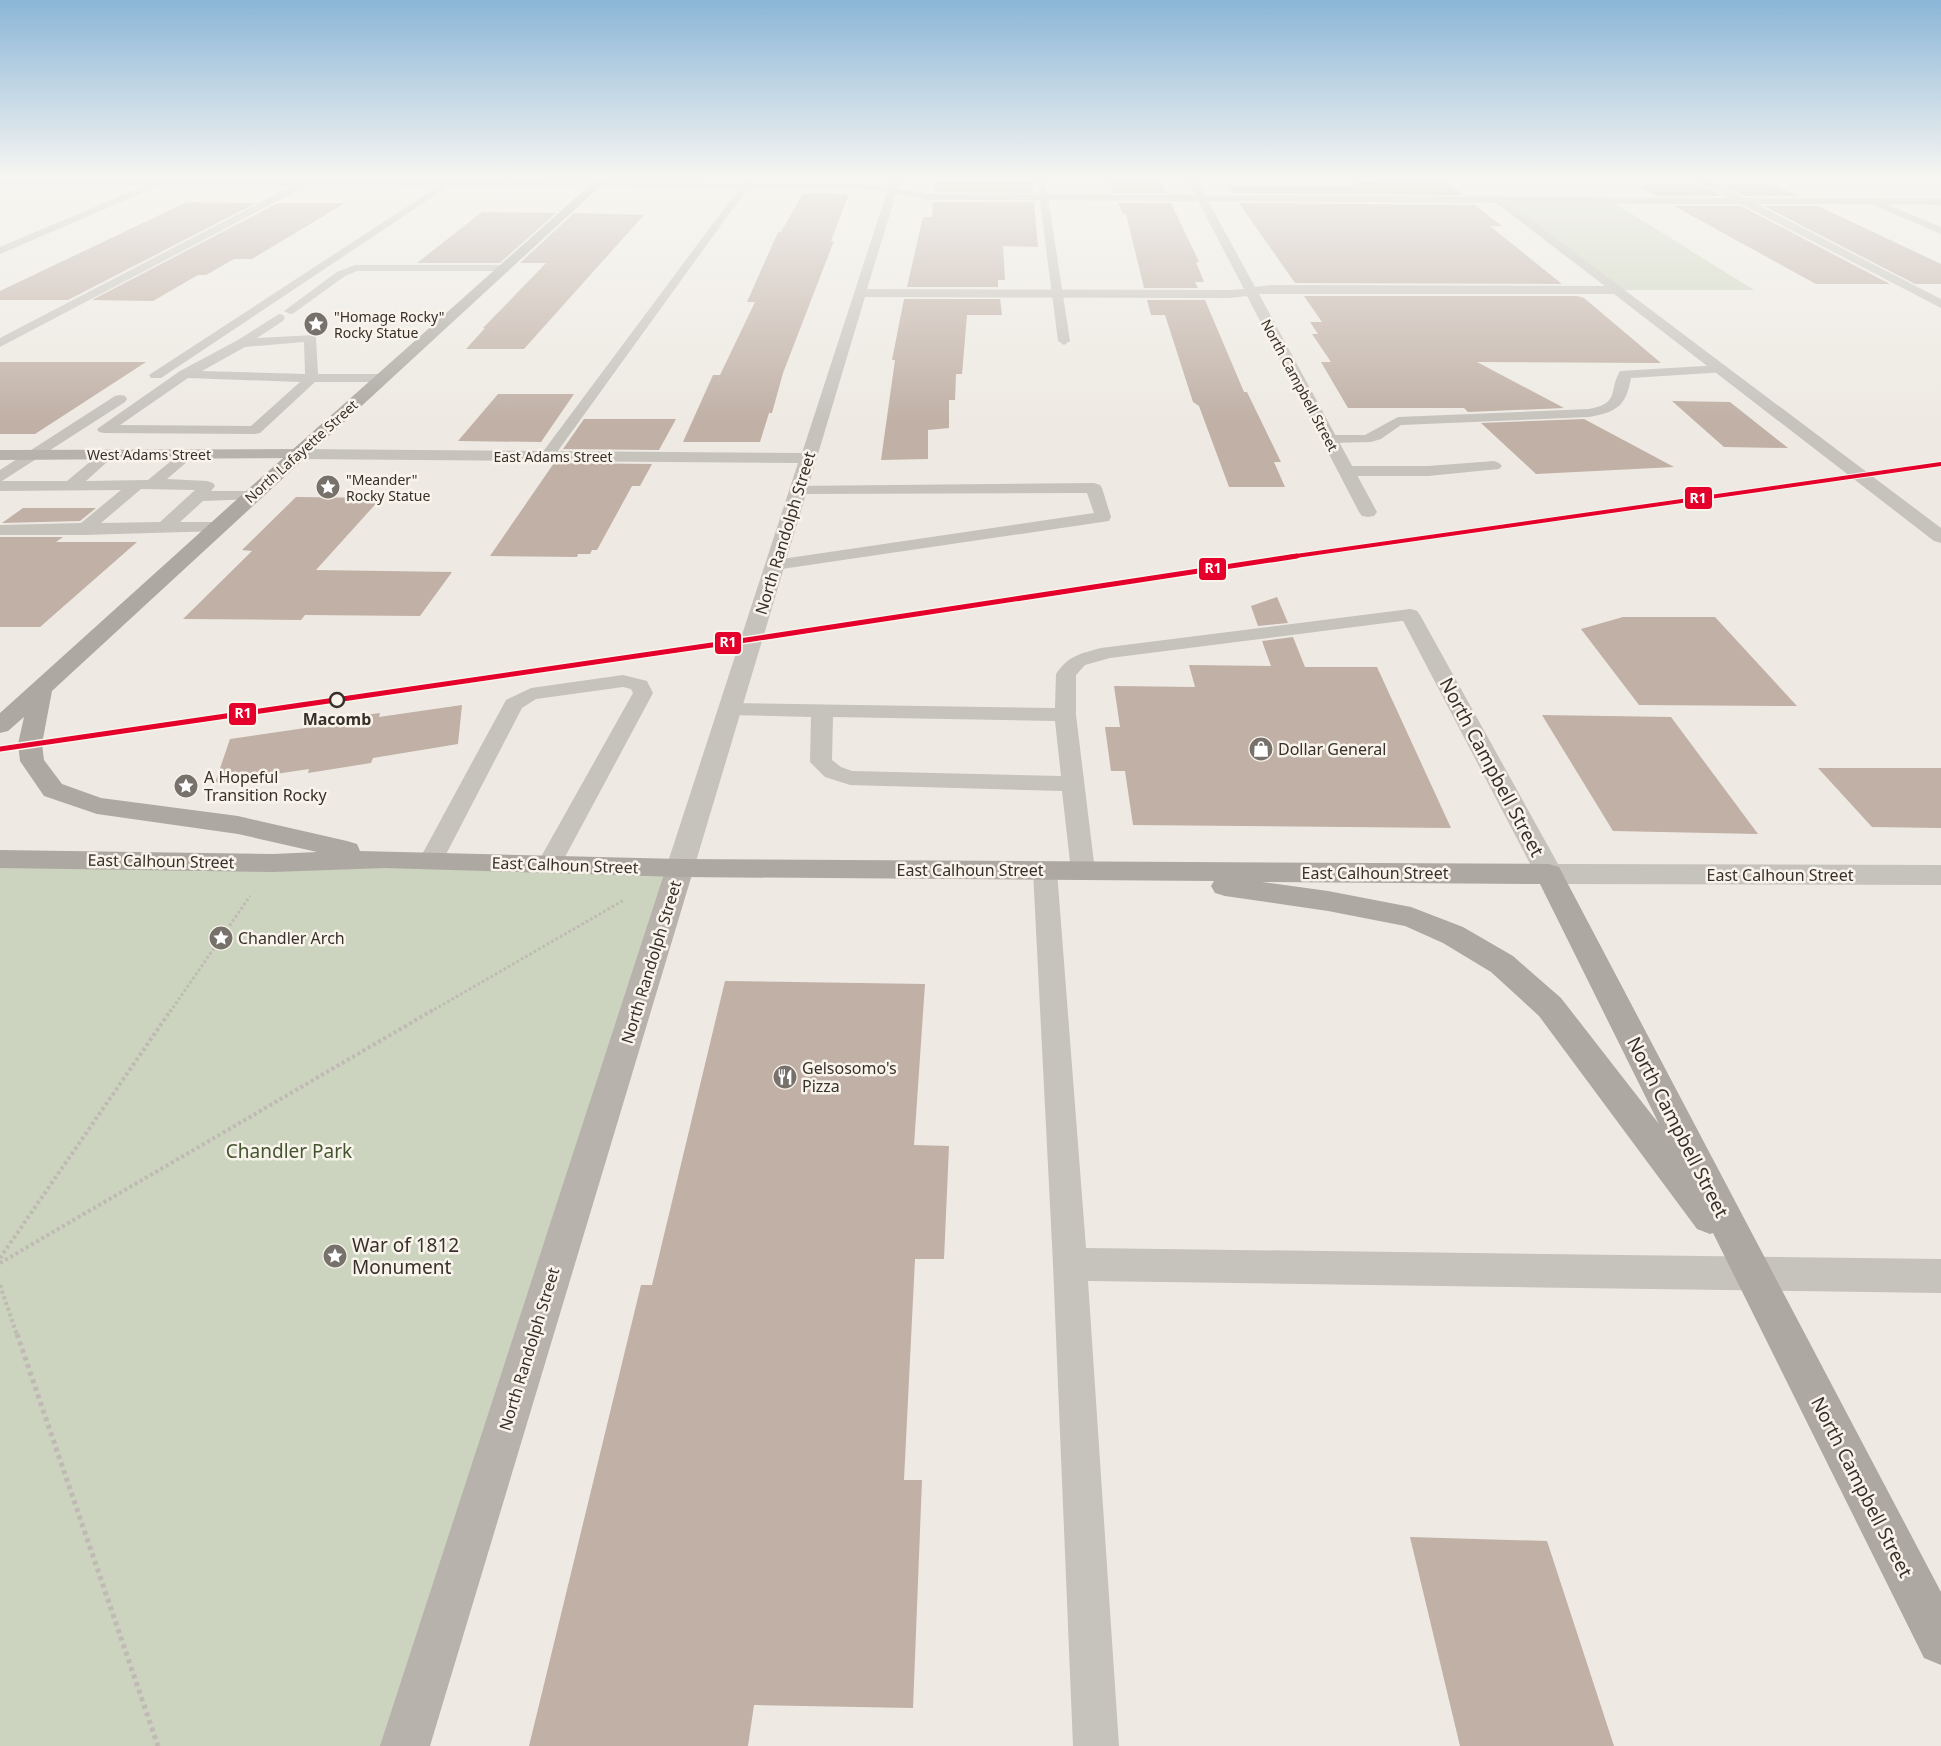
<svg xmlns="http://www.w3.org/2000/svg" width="1941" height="1746" font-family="'Noto Sans',sans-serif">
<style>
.green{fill:#ccd3be}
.building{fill:#c0b0a6}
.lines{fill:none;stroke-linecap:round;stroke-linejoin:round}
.path-far2{stroke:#bfbab4;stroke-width:3;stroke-dasharray:2.5 2.5;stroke-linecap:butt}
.path-far1{stroke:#bfbab4;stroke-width:4;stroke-dasharray:3 3;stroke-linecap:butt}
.path{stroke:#bfbab4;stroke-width:5;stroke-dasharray:4 4;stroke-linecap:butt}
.lane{fill:#c6c2bc;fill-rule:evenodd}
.street{fill:#c6c2bc;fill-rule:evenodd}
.secondary{fill:#b7b2ac;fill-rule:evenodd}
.highway{fill:#ada9a2;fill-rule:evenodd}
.rail-1-far1-casing{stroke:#f9f4eb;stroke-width:6}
.rail-1-casing{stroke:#f9f4eb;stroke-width:8}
.rail-1-far1{stroke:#e4002b;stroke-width:4}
.rail-1{stroke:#e4002b;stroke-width:5}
.stop-dot{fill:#f9f4eb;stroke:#37302a;stroke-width:2.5}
.labels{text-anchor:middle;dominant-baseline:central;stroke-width:5;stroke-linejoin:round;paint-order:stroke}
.far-poi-label{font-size:14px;fill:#37302a;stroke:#f9f4eb;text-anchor:start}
.far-street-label{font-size:14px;fill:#37302a;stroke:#f9f4eb}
.street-label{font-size:16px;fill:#37302a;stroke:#f9f4eb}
.stop-label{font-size:16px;font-weight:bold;fill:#37302a;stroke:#f9f4eb}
.poi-label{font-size:16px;fill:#37302a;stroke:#f9f4eb;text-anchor:start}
.near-street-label{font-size:19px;fill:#37302a;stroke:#f9f4eb}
.near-park-label{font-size:19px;fill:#43552f;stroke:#f9f4eb}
.near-poi-label{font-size:19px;fill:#37302a;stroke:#f9f4eb;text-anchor:start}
.line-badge{stroke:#f9f4eb;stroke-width:2}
.badge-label{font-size:14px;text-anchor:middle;font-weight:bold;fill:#fff}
</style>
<rect width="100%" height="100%" fill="#eeeae3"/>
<!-- green -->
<g class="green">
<path d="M1499,201H1611L1754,290H1617Z"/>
<path d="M0,859L680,868L405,1746H0Z"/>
</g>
<!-- building -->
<g class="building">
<path d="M1108,178H1156L1160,184L1163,185L1167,193H1114Z"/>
<path d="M1375,178L1443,179L1463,195L1232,193L1227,186H1353L1352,185H1357L1354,182H1379Z"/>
<path d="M934,181L1032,182L1033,193L934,192Z"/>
<path d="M1636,185H1701L1722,196H1656Z"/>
<path d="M1722,185H1773L1798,196H1744Z"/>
<path d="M811,193L849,194L831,241H834L783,373L772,413H769L760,442H683L713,375H720L755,302H747L778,232H781L802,195Z"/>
<path d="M187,202L256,203L68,300H0V291Z"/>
<path d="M933,202H1034L1038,247L1003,246L1005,280H998V287H907L923,217H932Z"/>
<path d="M278,203H345L252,259H234L206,275H198L153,301L92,300Z"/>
<path d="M1118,203H1171L1199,262H1196L1204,282H1195L1198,288H1144L1126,214H1123Z"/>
<path d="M1239,203L1475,205L1502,226H1490L1562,284L1295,283Z"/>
<path d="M1674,206H1741L1890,284H1816Z"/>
<path d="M1764,206H1818L1941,264V284H1915Z"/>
<path d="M482,212L556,213L500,263H417Z"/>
<path d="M574,213L644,215L524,349H466L485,328H483L546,263H520Z"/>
<path d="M1304,296H1577L1584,298L1661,363L1477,362L1564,408L1468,412L1464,408H1348L1321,362H1331L1312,334H1318L1310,322H1322Z"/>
<path d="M904,299H1000L1002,315H967L962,374H956L955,400H949V428L928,430V459L881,460L895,360H892Z"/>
<path d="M1147,300H1205L1244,392H1247L1281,462H1274L1285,487H1229L1199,406L1193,402L1165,315H1151Z"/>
<path d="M0,362H146L35,434H0Z"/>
<path d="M498,394H574L541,442L458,441Z"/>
<path d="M1672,401L1730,402L1788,448L1724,447Z"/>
<path d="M584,419H676L659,450L563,449Z"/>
<path d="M1584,419L1674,467L1536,474L1481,423Z"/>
<path d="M554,463L652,464L640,486H632L597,550H592L590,554H578L577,557L490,556Z"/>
<path d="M296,497L381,498L316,570L452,572L420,616L305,615L301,620L183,619L252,551L242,550Z"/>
<path d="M23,508H96L80,521L2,523Z"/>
<path d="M0,537H63L56,542H137L40,627H0Z"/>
<path d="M1277,597L1288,623L1258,626L1251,606Z"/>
<path d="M1623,617H1715L1797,706L1639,705L1581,629Z"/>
<path d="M1293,637L1305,667H1377L1451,828L1133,825L1125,771H1111L1105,727H1120L1114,686L1195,687L1189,665L1271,666L1262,641Z"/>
<path d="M462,705L458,744L373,758L371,763L308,773L309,769L215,783L230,739L319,726L320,721L380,713L379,717Z"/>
<path d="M1542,715L1671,717L1758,834L1613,831Z"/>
<path d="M1818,768H1941V828L1872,827Z"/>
<path d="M725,981L925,984L914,1145L949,1146L944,1259H915L904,1480H922L913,1708L754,1705L748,1746H529L641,1285H652Z"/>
<path d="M1410,1537L1547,1541L1614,1746H1460Z"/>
</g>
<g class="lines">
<!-- path-far2 -->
<g class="path-far2">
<path d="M170,1012L250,896"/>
<path d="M430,1012L624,900"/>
</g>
<!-- path-far1 -->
<g class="path-far1">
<path d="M0,1258L171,1010"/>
<path d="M0,1263L433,1010"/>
<path d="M0,1285L17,1335"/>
</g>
<!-- path -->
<path class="path" d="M17,1334L158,1746"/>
<!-- lane -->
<g class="lane">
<path d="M451,178H461L161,378H151L149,375Z"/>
<path d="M747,178H755L552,459H542L539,456L542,453Z"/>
<path d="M1037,178H1045L1070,341L1064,345L1058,341Z"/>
<path d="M158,180L161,181V185L0,254V247Z"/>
<path d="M1874,199L1941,227V234L1871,204L1869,202Z"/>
<path d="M355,265H504L509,268L504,271H357L345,276L294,313L290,314L284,311L337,272Z"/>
<path d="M279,314L283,315L285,318L283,321L257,338L314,335L316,338L318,374H383L390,378L383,382H315L260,433L255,434L104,433L99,432L97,429L180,371L238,340ZM304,342L305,374L202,371L245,347ZM188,378L300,382L251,426L120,425Z"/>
<path d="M1721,365L1726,366L1728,369L1726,372L1631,378C1626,406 1617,412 1589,417L1401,425L1381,439L1371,442L1329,443L1324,442L1322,439L1324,436L1329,435H1365L1398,417L1589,409C1621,403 1608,391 1620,371Z"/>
<path d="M120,395L125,396L127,399L125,402L2,481H67L103,451H113L116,454L86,481L148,480L182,452H192L195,455L167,479L207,481L213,483L215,486L211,491H251L257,493L259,496L257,499L203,501L180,522H225L227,526L225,530L219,531L83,535H0V525L81,523L121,490L0,491V470L115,396ZM141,489L195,490L160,522L101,523Z"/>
<path d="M1494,461L1499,463L1502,466L1499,469L1428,476H1346L1341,474L1338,471L1341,468L1346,466H1428Z"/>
<path d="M1094,483L1100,485L1102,488L1111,517L1109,521L775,570L769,569L766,565L769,561L775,560L1094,513L1087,493L799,494L793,492L791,489L793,486Z"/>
<path d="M1410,609L1417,611L1419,615L1417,619L1110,658L1085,665L1076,675V715L1095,871L1092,877L1083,880L1074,877L1071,871L1062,791L850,785L825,777L810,762L811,717L731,715L724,713L720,709L724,705L731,703L1055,708L1056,674C1069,655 1080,654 1101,648ZM833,717L1055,721L1061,776L852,771L841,767L832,760Z"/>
<path d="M623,675L647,681L653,693L558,870L549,873L540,870L537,864L633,693L631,689L623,687L536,699L522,708L440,866L431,868L422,866L419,860L506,700L531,688Z"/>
<path d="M1045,862L1054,865L1057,871L1086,1248L1941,1259V1293L1088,1281L1119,1746H1073L1053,1264L1033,871L1036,865Z"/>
</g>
<!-- street -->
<g class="street">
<path d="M891,178H901L897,189L929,194L1195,195L1186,178H1196L1205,195L1729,198L1693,178H1705L1744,198L1941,199V205L1756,204L1941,299V308L1741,204L1509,203L1941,528V543L1934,541L1614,294H1259L1377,512L1374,516L1368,517L1362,516L1359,512L1247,296L1230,298L865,297L694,868L690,875L680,877L670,875L666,868L798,463L299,459L293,458L291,454L293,450L299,449L802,453L887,192L862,189L306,186L0,347V338L292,186L0,185V179L862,183L888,187ZM896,194L929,200L1198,201L1244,289L1230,290L867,289ZM1208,201L1496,203L1605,286L1271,285L1255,287Z"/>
<path d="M1410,609L1417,611L1420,615L1558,864L1941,865V885L1549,884L1539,881L1400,615L1403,611Z"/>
</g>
<!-- secondary -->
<g class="secondary">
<path d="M299,449L305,450L307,454L305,458L0,460V450Z"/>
<path d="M680,859L690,861L694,868L430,1746H380L666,868L670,861Z"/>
</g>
<!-- highway -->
<path class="highway" d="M598,178H609L52,691L42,744L44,760L62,784L101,798L238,816L347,841L357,844L360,851L680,859L1549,864L1559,867L1941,1592V1665L1924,1658L1713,1233L1710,1234L1697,1229L1539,1016L1491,972L1443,943L1405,926L1328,911L1225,896L1215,893L1211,886L1214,881L680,877L385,868L273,872L0,868V850L273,854L317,852L238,834L97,814L44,796L20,761L18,744L24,717L8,731L0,733V713L245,492ZM1262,882L1540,884L1659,1124L1561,998L1513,956L1463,927L1411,907L1328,891Z"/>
<defs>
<path id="rail-1-far1" d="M1289,557L1941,464"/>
<path id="rail-1" d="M0,749L753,639L1297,556"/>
</defs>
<!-- rail-1-far1 casing -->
<use href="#rail-1-far1" class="rail-1-far1-casing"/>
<!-- rail-1 casing -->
<use href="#rail-1" class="rail-1-casing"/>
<!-- rail-1-far1 -->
<use href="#rail-1-far1" class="rail-1-far1"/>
<!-- rail-1 -->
<use href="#rail-1" class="rail-1"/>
</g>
<!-- sky -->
<linearGradient id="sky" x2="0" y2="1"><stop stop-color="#8bb6d7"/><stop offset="0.42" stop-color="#f7f6f2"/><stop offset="1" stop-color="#f7f6f2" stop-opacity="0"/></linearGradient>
<rect width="1941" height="423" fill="url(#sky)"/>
<!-- icons -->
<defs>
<symbol id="sight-disc" viewBox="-11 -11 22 22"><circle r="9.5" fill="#77716b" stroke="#f9f4eb"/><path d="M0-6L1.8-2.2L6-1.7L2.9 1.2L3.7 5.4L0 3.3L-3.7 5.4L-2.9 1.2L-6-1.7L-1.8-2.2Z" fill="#fff"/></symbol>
<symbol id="shop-disc" viewBox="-11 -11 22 22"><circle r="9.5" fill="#77716b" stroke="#f9f4eb"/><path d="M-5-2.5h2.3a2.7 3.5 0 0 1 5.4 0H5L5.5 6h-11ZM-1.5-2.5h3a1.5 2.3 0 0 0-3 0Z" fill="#fff"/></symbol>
<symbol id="restaurant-disc" viewBox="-11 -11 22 22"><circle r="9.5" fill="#77716b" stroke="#f9f4eb"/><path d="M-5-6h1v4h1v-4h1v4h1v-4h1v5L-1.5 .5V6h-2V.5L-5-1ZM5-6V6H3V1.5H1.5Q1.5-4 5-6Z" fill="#fff"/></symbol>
</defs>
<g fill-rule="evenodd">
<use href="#sight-disc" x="302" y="310" width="28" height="28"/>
<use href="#sight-disc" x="314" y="473" width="28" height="28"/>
<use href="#shop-disc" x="1247" y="735" width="28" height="28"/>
<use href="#sight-disc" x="172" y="772" width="28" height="28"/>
<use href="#sight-disc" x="207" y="924" width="28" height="28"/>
<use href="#restaurant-disc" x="771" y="1063" width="28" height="28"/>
<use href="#sight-disc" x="321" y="1242" width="28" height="28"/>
</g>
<!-- markers -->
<circle class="stop-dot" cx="337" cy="700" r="7"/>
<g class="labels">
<!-- far-poi labels -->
<g class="far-poi-label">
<text x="334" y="316">"Homage Rocky"<tspan x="334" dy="16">Rocky Statue</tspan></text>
<text x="346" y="479">"Meander"<tspan x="346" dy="16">Rocky Statue</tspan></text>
</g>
<!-- far-street labels -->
<g class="far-street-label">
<text transform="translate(1300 385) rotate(62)">North Campbell Street</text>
<text transform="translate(301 451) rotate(-42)">North Lafayette Street</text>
<text x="149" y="454">West Adams Street</text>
<text x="553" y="456">East Adams Street</text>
</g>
<!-- street labels -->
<g class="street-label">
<text transform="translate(785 533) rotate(-73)">North Randolph Street</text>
<text transform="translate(161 861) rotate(1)">East Calhoun Street</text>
<text transform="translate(565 865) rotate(2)">East Calhoun Street</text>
<text x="970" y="870">East Calhoun Street</text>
<text x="1375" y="873">East Calhoun Street</text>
<text x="1780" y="875">East Calhoun Street</text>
<text transform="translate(651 962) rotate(-73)">North Randolph Street</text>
<text transform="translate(529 1349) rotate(-73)">North Randolph Street</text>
</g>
<!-- stop labels -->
<g class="stop-label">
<text x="337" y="719">Macomb</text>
</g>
<!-- poi labels -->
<g class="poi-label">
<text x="1278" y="749">Dollar General</text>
<text x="204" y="777">A Hopeful<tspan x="204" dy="18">Transition Rocky</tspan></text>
<text x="238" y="938">Chandler Arch</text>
<text x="802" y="1068">Gelsosomo's<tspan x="802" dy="18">Pizza</tspan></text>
</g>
<!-- near-street labels -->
<g class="near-street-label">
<text transform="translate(1492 767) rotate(62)">North Campbell Street</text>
<text transform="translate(1678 1127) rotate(63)">North Campbell Street</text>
<text transform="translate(1862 1487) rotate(63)">North Campbell Street</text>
</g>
<!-- near-park labels -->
<g class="near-park-label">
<text x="289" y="1151">Chandler Park</text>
</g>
<!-- near-poi labels -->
<g class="near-poi-label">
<text x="352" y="1245">War of 1812<tspan x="352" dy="22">Monument</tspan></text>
</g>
</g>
<g class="line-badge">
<rect x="1684" y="486" width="29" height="24" rx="5" fill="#e4002b"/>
<rect x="1198" y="557" width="29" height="24" rx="5" fill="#e4002b"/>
<rect x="714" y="631" width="28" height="24" rx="5" fill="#e4002b"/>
<rect x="228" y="702" width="29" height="24" rx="5" fill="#e4002b"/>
</g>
<g class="badge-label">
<text x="1698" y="503">R1</text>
<text x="1213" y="573">R1</text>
<text x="728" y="647">R1</text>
<text x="243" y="718">R1</text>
</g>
</svg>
